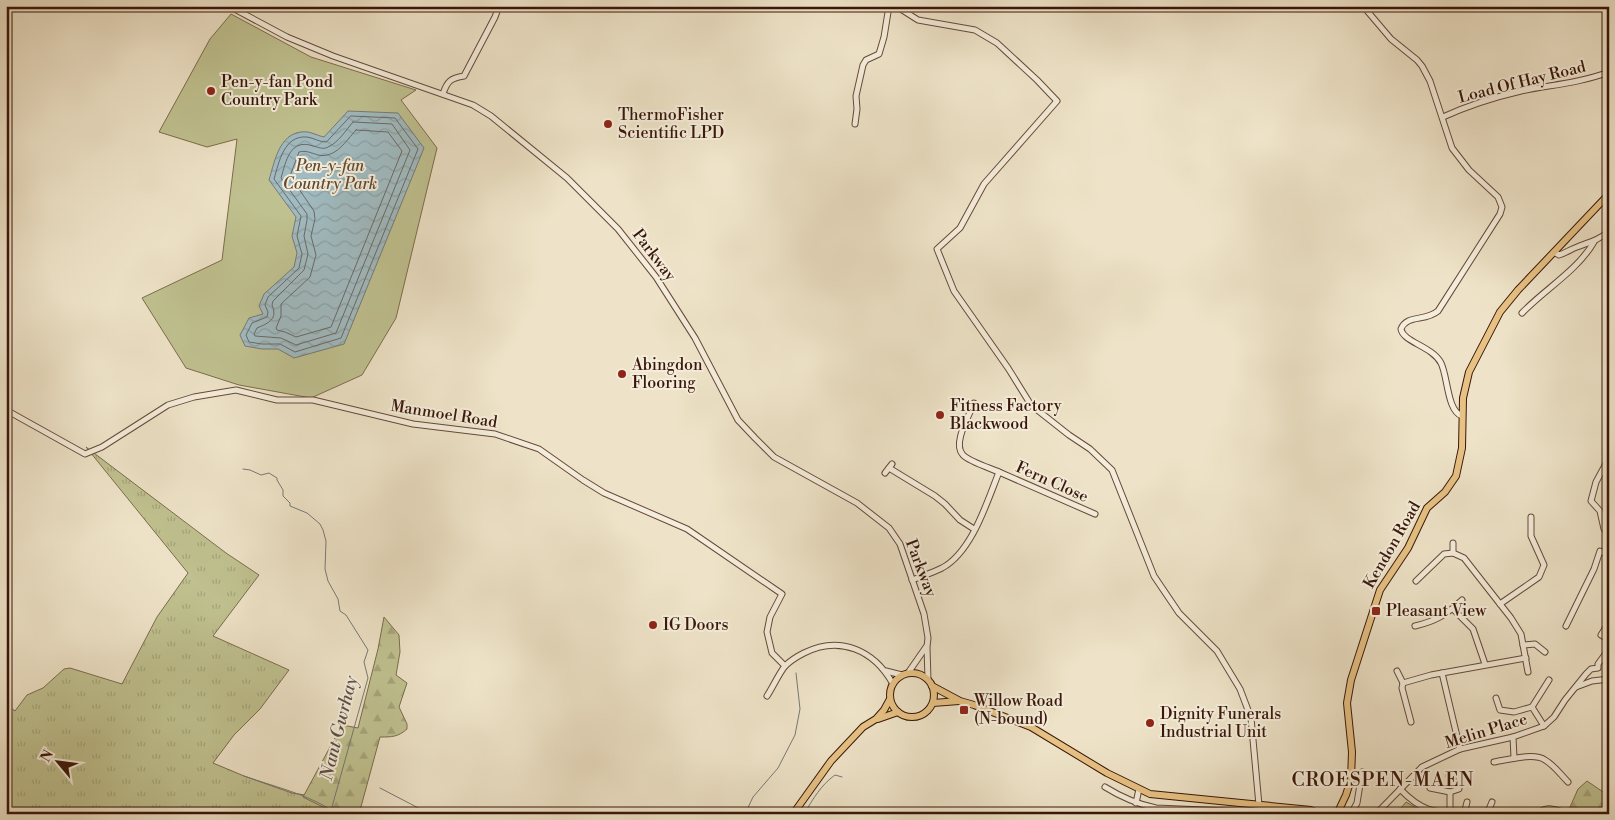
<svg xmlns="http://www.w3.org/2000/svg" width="1615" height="820" font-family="'Libre Bodoni',serif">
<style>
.grass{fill:url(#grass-tufts);stroke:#7c6c4c}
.forest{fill:url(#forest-firs);stroke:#7c6c4c}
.park{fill:#c0c190;stroke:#7c6c4c}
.water{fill:url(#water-waves);stroke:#777977}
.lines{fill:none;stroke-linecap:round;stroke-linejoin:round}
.shore{stroke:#6c6865;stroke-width:1}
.stream{stroke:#777977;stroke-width:1}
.minor-casing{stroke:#664939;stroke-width:7}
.major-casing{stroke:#391609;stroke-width:8}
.minor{stroke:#f4eddb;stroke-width:5}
.major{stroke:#e7c284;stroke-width:6}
.poi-dot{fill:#8f2418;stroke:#f4eddb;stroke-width:2}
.labels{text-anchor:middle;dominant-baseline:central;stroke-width:4;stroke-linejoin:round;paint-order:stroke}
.poi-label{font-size:16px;fill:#391609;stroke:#f4eddb;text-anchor:start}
.street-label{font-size:16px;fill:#391609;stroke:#f4eddb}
.park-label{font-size:16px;font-style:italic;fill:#624932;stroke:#f4eddb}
.water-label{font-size:18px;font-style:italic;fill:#5d5049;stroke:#f4eddb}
.quarter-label{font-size:19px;letter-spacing:1px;fill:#391609;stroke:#f4eddb}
</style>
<defs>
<pattern id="grass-tufts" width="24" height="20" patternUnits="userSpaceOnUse" patternTransform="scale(1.25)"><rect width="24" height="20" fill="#c0c190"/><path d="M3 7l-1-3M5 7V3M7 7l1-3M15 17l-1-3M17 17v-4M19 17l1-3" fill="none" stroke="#a6a57b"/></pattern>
<pattern id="forest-firs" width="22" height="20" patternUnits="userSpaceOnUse" patternTransform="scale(1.25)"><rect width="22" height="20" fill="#c0c190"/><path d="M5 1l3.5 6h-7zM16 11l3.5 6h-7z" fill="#a6a57b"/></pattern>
<pattern id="water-waves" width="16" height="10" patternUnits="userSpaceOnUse" patternTransform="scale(1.25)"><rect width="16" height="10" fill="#a0bbc1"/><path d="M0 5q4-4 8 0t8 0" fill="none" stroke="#8ba0a4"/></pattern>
</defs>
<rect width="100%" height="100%" fill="#eee3c8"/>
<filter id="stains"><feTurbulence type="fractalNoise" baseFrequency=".004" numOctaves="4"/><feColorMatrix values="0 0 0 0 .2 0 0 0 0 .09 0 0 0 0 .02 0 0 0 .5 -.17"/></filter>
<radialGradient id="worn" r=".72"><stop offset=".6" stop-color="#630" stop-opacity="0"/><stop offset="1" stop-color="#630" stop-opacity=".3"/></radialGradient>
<!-- grass -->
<g class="grass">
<path d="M86,447L226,553L259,575L213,636L289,670L260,709L234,735L213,763L244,776L292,793L305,795L328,808L330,814H6V704L15,711L27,695L43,688L64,669L70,668L122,684L157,617L188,573Z"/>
<path d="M1406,802L1426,814H1396Z"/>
</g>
<!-- forest -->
<g class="forest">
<path d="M384,617L399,635L400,652L396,675L407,683L399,707L407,724V729C398,737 392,737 380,737L359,814H326L327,809L303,797L342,725L358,728L378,649Z"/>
<path d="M1587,781L1609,796V814H1567L1578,789Z"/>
</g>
<!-- park -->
<path class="park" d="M231,14L311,57L416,90L401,100L437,148L396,318L362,375L311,398L239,385L186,368L142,298L222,260L237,139L207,147L159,132L210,39Z"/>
<!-- water -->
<path class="water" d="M348,111L398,113L424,148L344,344L294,358L278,349H262L245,346L240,335L249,318L263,314L259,306L264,294L294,267L297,253L292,236L296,217L269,180C275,160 280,129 308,132C313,133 319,136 324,137Z"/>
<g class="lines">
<!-- shore -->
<g class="shore">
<path d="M351,116L395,118L418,149L341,338L295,352L280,344H262L249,342L246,335L252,323L267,317L268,312L265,305L268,297L299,268L302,254L297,236L301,216L274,179C279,162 284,135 307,137C314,138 319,142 326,142Z"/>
<path d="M353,122L392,124L410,150L336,333L296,345L281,338L255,336L254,334L257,328C269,323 278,319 272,305L273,301L304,270L308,254L304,236L307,220V214L281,178C286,161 290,138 313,146C318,147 323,150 328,147C338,143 346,130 353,122Z"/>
<path d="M356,130L388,132L402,151L331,327L296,337L285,332L277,330L276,328L281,316V304L310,277L316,255L311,236L315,219L314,211L290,176L299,152C306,150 311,153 318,155C335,159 346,141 356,130Z"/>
</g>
<!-- stream -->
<g class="stream">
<path d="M243,469L250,470L261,475L269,473L277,478V480L283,490V496L290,503V506L307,513L320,524L323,530L326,541L325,569L328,581L338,599L340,611L346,615L368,650L364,662L368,678L330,814"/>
<path d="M244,776C272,786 303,793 328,808L330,812"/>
<path d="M380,788L430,814"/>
<path d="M745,814L753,797L778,768L795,735L800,709L796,673"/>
<path d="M804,814C813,799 821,785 835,775L842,777"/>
</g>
<defs>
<g id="minor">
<path d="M229,6L287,37L333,56L473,105L491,116L567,178L618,229L656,277L695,338L738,420L755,438L774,457L857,503L889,528L900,544L924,614L928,638L927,647L928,680"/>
<path d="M896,6L918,20L975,30L997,43L1037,80L1057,101L984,184L960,228L937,249L954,291L1008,368L1031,405L1069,435L1090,449L1112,470L1154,576L1179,613L1217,651L1240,689L1251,718L1259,805"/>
<path d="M1363,6L1391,39L1417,60L1422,66L1430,81L1452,148L1469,170L1498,197L1502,207L1500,214L1438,311C1425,322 1407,314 1401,329C1403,342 1432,346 1441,363C1448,377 1447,411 1462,416"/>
<path d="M443,94C447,81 451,78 464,76L495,17L499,6"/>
<path d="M1443,117C1467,106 1495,97 1521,91C1550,85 1580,83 1609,72"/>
<path d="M855,124L857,109L856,96L863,65L866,60L879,54L884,37L889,6"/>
<path d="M1554,252L1559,255C1566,253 1571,249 1577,247C1590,242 1599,240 1609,231"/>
<path d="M1522,313C1545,289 1577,271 1594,242"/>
<path d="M974,403C969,416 952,444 963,455C970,462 990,468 999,472"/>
<path d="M6,410L85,454L102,447L168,405L194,397L236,390L277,400H313L413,424L495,434L539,449L583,480L604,493L687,529L782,594L770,617L767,632L772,653L785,666"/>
<path d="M1609,458L1596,482L1591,501L1600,511L1604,529L1609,533"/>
<path d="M889,468L935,496L945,504L960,520L974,529"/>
<path d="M885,473L892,464"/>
<path d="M1453,543V553L1464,558L1511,618L1521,634L1528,672"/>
<path d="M912,580C922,576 932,573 942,568C972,552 987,502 999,472L1095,514"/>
<path d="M1416,581L1444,554L1453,553"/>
<path d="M1500,604L1539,577L1544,565L1531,536V517"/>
<path d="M1453,609L1473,629L1485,664"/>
<path d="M1609,622L1601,635L1609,640"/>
<path d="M1415,626C1436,621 1446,615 1462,600"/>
<path d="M1566,626L1594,569L1600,551L1609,555"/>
<path d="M1523,645L1535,644L1545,652"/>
<path d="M886,671L902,675"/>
<path d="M1397,671L1403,683"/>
<path d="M908,673L926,647"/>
<path d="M1442,673L1460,749"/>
<path d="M1576,687L1592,681L1609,679"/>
<path d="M767,696C773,687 778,675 785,666C790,661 798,656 804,653C840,635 874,650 893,684"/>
<path d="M1496,698L1500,710L1514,712L1532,707L1544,726"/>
<path d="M1532,707L1549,680"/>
<path d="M1411,722L1402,688L1403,683L1431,675L1526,658"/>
<path d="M1513,737L1514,758"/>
<path d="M1494,762C1507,760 1534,752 1545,760C1554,765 1561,775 1568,782"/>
<path d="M1449,776L1459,775V789L1450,792"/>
<path d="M1105,787C1121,797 1137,804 1156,808L1251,812L1256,814"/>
<path d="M1430,788L1450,792V814"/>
<path d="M1400,789C1422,812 1434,812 1464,814"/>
<path d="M1136,803L1139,789"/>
<path d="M1351,814L1357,803L1362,772"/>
<path d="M1376,814L1422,767L1460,749L1513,737L1544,726L1554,717L1565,700L1586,674L1591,669L1598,668V664L1609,649"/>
<path d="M1464,814L1467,802"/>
<path d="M1487,814L1492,802"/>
<path d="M1538,814C1546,806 1553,809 1563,812"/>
</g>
<g id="major">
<circle cx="912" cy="695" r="22"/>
<path d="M932,686L960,701L974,705L1031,727L1107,773L1150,794L1311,810L1319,814"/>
<path d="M933,703L959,701"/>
<path d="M878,719L898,712"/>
<path d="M793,814L831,761L863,727L876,719L884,710L890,699"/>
<path d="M1337,814L1346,795L1351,779L1352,752L1347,703L1351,680L1380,590L1408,548L1427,508L1445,492L1456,476L1462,448L1463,398L1469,372L1500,312L1518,290L1609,194"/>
</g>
</defs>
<!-- minor casing -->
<use href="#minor" class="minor-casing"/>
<!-- major casing -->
<use href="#major" class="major-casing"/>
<!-- minor -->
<use href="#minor" class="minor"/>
<!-- major -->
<use href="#major" class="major"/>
</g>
<!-- markers -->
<g class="poi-dot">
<circle cx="211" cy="91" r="5"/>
<circle cx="608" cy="124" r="5"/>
<circle cx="622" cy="374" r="5"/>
<circle cx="940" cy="415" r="5"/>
<rect x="1371" y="606" width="10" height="10" rx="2.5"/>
<circle cx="653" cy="625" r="5"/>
<rect x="959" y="705" width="10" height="10" rx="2.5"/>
<circle cx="1150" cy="723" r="5"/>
</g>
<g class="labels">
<!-- poi labels -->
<g class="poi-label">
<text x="221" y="82">Pen-y-fan Pond<tspan x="221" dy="18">Country Park</tspan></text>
<text x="618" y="115">ThermoFisher<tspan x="618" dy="18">Scientific LPD</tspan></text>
<text x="632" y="365">Abingdon<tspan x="632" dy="18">Flooring</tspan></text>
<text x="950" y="406">Fitness Factory<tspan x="950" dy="18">Blackwood</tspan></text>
<text x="1386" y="611">Pleasant View</text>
<text x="663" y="625">IG Doors</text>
<text x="974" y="701">Willow Road<tspan x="974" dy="18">(N-bound)</tspan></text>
<text x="1160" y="714">Dignity Funerals<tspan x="1160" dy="18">Industrial Unit</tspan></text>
</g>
<!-- street labels -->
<g class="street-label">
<text transform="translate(1522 82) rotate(-14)">Load Of Hay Road</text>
<text transform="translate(654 255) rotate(53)">Parkway</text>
<text transform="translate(444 414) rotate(9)">Manmoel Road</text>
<text transform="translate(1052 482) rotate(24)">Fern Close</text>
<text transform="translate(1392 545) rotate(-60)">Kendon Road</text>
<text transform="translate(921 568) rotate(69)">Parkway</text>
<text transform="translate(1486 731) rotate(-17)">Melin Place</text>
</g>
<!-- park labels -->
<g class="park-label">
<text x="330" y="166">Pen-y-fan<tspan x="330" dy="18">Country Park</tspan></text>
</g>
<!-- water labels -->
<g class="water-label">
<text transform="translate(339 728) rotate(-76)">Nant Gwrhay</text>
</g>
<!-- quarter labels -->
<g class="quarter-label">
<text x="1383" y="780">CROESPEN-MAEN</text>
</g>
</g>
<!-- margin -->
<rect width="1615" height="820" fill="none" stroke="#eee3c8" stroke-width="25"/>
<rect x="8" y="8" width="1600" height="805" fill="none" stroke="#391609" stroke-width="2.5"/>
<rect x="12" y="12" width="1590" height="795" fill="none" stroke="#391609"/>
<!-- north arrow -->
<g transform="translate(58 762) rotate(299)" stroke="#f4eddb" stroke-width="4" paint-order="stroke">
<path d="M0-4L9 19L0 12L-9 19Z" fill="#391609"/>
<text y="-8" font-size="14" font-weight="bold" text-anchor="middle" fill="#391609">N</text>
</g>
<rect width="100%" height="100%" filter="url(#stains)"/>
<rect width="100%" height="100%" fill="url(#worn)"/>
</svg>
